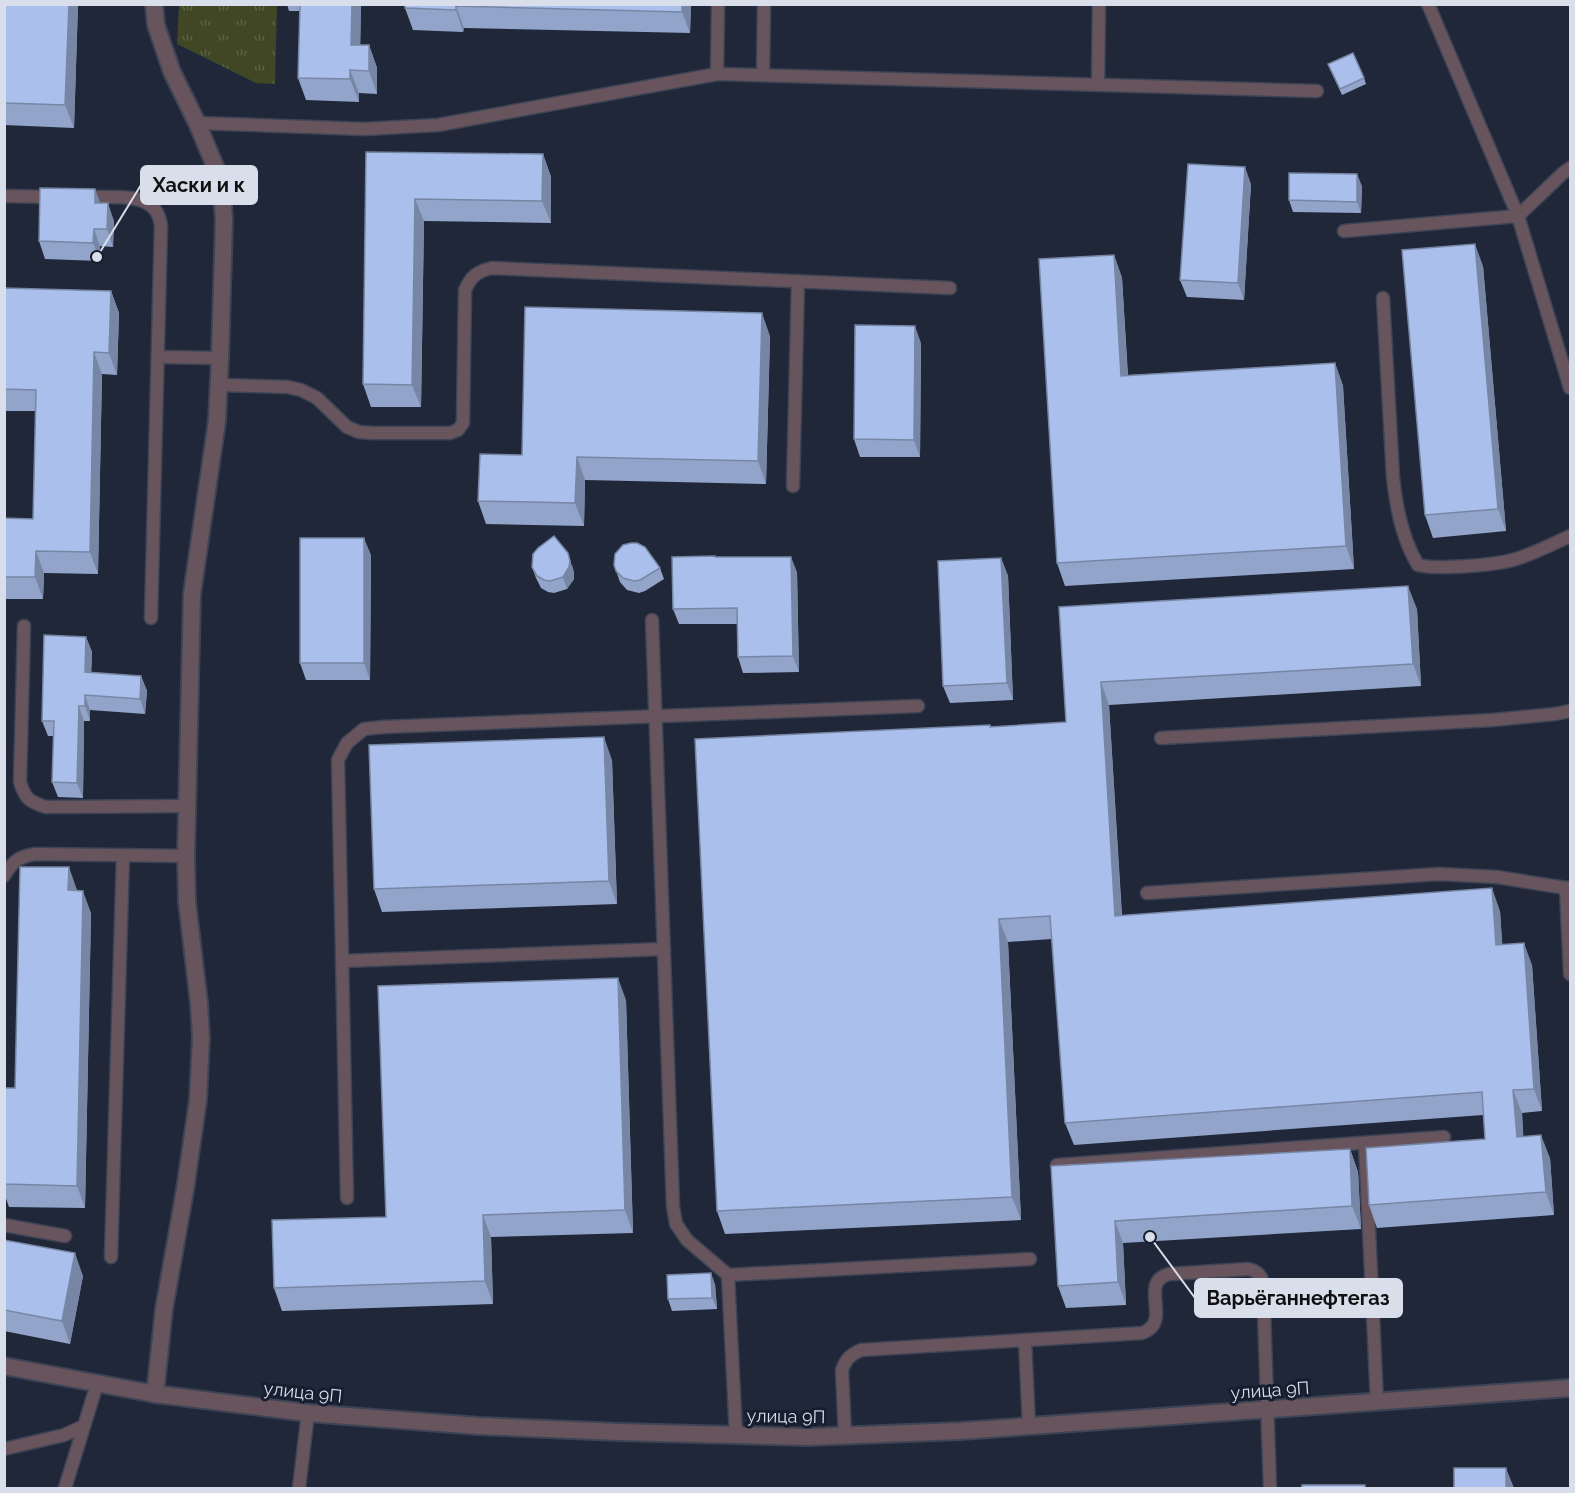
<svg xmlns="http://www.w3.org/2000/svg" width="1575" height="1493" font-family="Raleway,sans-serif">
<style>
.grass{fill:url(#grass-tufts)}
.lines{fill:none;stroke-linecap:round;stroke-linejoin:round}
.service-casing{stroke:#3d4455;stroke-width:15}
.minor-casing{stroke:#3d4455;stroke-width:20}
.service{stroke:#68545c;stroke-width:12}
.minor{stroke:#68545c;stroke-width:16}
.wall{fill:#92a4ca}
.shaded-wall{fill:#7786a4}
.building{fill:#aabfeb;stroke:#7786a4;stroke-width:1.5}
.labels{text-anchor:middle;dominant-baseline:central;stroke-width:6;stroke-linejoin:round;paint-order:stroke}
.street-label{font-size:18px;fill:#d8deea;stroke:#161e2f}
.leader{fill:none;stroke:#d8deea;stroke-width:2}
.callout-dot{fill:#d8deea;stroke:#161e2f;stroke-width:2}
.callout{fill:#d8deea;stroke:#d8deea;stroke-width:2}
.callout-label{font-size:20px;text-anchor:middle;font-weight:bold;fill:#111}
</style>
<defs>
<pattern id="grass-tufts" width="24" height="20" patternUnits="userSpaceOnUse" patternTransform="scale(1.5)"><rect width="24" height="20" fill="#414725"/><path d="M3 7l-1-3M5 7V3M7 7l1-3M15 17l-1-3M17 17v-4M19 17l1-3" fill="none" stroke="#5c6145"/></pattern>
</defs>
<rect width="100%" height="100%" fill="#1f2739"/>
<!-- grass -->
<path class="grass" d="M247,5L277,6L275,84L256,83L177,44L179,5Z"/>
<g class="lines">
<defs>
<g id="service">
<path d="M1428,4L1518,216L1563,173L1570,168"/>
<path d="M717,74L718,4"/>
<path d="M763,74L764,4"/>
<path d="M1098,85L1099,4"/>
<path d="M197,123L365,129L438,125L717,74L1317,91"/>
<path d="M4,196L55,197"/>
<path d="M84,197C105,198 144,192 156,211C159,215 160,221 161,225L151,618"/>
<path d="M1344,231L1518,216L1570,388"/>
<path d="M1383,298L1393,477C1396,507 1402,539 1418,565C1437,570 1500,565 1519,558C1537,552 1553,544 1570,536"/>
<path d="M158,357L220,358"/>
<path d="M219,385L288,387L301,390L317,398L347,427L359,432L373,433H450L458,430L463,423L465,290C471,276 478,271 492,268L950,288"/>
<path d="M793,486L798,281"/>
<path d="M652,620L673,1206L676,1224L687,1240L728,1275L1030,1259"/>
<path d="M24,626L20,782C25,799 30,802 46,807L187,806"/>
<path d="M1161,738L1493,720L1555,714L1570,711"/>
<path d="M4,876C13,861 18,857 35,854L186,856"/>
<path d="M1570,888H1566L1570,974"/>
<path d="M1147,893L1439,874L1497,877L1566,888"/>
<path d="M342,961L664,949"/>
<path d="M1365,1144L1377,1402"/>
<path d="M1057,1165L1444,1137"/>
<path d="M347,1198L338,760L347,743L364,729L383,727L918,706"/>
<path d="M4,1225L65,1236"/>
<path d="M111,1257L123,855"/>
<path d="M728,1275L736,1435"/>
<path d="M1025,1340L1029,1426"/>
<path d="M845,1436L842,1370C846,1359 850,1355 861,1350L1142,1333C1174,1322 1137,1283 1169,1274L1248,1269C1257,1271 1260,1274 1263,1282L1270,1488"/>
<path d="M4,1449L64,1435L84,1426"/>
<path d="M65,1488L97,1384"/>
<path d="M299,1488L308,1413"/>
</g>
<g id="minor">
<path d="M154,4L156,25L172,72L197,123L215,166L222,194L224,220L220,358L217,421L192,594L186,856L187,902L199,1003L201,1038L198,1100L185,1190L164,1309L155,1394"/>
<path d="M4,1366L155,1394L308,1413L479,1426L619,1432L808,1437L960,1431L1570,1388"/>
</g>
</defs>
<!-- service casing -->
<use href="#service" class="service-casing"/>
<!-- minor casing -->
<use href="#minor" class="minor-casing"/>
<!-- service -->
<use href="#service" class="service"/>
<!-- minor -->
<use href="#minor" class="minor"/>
</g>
<!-- wall -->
<g class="wall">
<path d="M4,4H78L74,128L4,125Z"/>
<path d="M287,4H361L360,45H369L377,68V94L359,93V102L306,100L298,78L300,11H289Z"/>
<path d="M405,4H691L690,33L464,28L463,32L413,30L405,8Z"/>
<path d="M1328,64L1364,78L1366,84L1342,95Z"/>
<path d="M366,152L543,154L551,177V223L424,221L421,407H371L363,384Z"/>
<path d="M1251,184L1244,300L1187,297L1180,280Z"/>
<path d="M1362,186L1361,213L1293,212L1289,200Z"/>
<path d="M100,203L114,221L113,247L100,246V261L45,259L39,241Z"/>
<path d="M1114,255L1122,278L1128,375L1335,363L1343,386L1354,569L1065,586L1057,563Z"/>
<path d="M1483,266L1506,531L1433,538L1425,515Z"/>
<path d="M4,288L111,291L119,313L117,375L102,374L98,574L44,573L43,599H4V518L33,519L36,411H4Z"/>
<path d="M770,336L766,484L585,480L584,526L486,524L478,501L522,455Z"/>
<path d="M921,343L920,457H860L854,439Z"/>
<path d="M371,555L370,680H306L300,663Z"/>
<path d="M715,557L797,572L799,672L743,673L738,657L737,624H679L673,609Z"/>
<path d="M1001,558L1008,576L1013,700L950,703L943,686Z"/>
<path d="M572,565L574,573V579L567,589L554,593L548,592L541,588L536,578L532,567Z"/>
<path d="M614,565L660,568L664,579L645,591L639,593L627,590L620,582Z"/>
<path d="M1059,607L1417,609L1421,686L1109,705L1122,915L1500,911L1502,944L1532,965L1542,1111L1522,1113L1523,1137L1550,1158L1554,1215L1377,1228L1369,1205L1485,1139L1483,1115L1074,1145L1065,1123L1052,939L1008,942L1021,1220L725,1234L717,1211L991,727L1066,722Z"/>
<path d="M86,637L92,652L91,672L141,676L147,691L145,714L90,710V721H84L83,798L58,797L52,782L54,736H48L42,721Z"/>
<path d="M612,760L617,904L382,912L374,889Z"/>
<path d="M77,891L91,913L85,1208L9,1207L4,1193V1088H15Z"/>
<path d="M626,1000L633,1233L491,1237L493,1304L282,1311L274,1288L386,1217Z"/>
<path d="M1350,1149L1358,1172L1361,1229L1123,1243L1126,1305L1066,1308L1058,1286L1051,1166Z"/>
<path d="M4,1240L83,1276L70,1344L4,1331Z"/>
<path d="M715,1284L717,1309L672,1311L668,1299Z"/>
</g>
<!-- shaded-wall -->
<g class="shaded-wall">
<path d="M69,4H78L74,128L65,105Z"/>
<path d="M352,4H361L360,67L351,45Z"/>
<path d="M682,4H691L690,33L682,12Z"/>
<path d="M456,6L464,28L463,32L456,10Z"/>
<path d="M369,45L377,68V94L369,71Z"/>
<path d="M350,70L359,93V102L350,79Z"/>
<path d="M543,154L551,177V223L542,201Z"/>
<path d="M1245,167L1251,184L1244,300L1238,283Z"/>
<path d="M1357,174L1362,186L1361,213L1357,202Z"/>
<path d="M95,189L102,207L95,203Z"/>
<path d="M415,199L424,221L421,407L412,385Z"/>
<path d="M108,203L114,221L113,247L107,229Z"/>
<path d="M94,229L100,246V261L93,243Z"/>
<path d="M1475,244L1483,266L1506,531L1498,509Z"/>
<path d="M1114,255L1122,278L1129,399L1121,376Z"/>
<path d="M111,291L119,313L117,375L109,353Z"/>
<path d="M762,313L770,336L766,484L758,461Z"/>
<path d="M915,326L921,343L920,457L914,440Z"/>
<path d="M94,352L102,374L98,574L90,552Z"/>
<path d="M1335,363L1343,386L1354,569L1346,546Z"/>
<path d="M577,457L585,480L584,526L575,503Z"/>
<path d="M364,538L371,555L370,680L364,663Z"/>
<path d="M36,551L44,573L43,599L35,577Z"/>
<path d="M568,553L574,573V579L567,589L563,577Z"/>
<path d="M791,557L797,572L799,672L793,656Z"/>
<path d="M1001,558L1008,576L1013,700L1007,683Z"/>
<path d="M1408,586L1417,609L1421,686L1413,664Z"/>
<path d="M86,637L92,652L91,687L85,672Z"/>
<path d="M141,676L147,691L145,714L140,699Z"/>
<path d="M1101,682L1109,705L1123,938L1115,916Z"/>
<path d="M85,695L90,710V721L85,706Z"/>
<path d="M79,706L84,721L83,798L77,783Z"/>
<path d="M604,737L612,760L617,904L609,881Z"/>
<path d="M69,867L77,890V913L68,890Z"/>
<path d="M1492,888L1500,911L1504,967L1496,945Z"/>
<path d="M83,891L91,913L85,1208L77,1186Z"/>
<path d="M999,919L1008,942L1021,1220L1012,1197Z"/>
<path d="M1524,943L1532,965L1542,1111L1534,1089Z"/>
<path d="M618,978L626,1000L633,1233L625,1210Z"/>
<path d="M1513,1090L1522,1113L1525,1160L1517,1137Z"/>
<path d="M1541,1135L1550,1158L1554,1215L1546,1192Z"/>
<path d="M1350,1149L1358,1172L1361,1229L1352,1206Z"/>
<path d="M483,1215L491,1237L493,1304L485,1281Z"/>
<path d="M1115,1221L1123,1243L1126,1305L1118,1282Z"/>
<path d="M75,1253L83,1276L70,1344L62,1321Z"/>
<path d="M711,1273L715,1284L717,1309L712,1298Z"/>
<path d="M1506,1468L1514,1488H1506Z"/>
</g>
<!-- building -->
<g class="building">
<path d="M4,4H69L65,105L4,103Z"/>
<path d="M300,4H352L351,45H369V71L350,70V79L298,78Z"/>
<path d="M405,4H682V12L456,6V10L405,8Z"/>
<path d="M1353,53L1364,78L1340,89L1328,64Z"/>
<path d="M366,152L543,154L542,201L415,199L412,385L363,384Z"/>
<path d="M1188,164L1245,167L1238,283L1180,280Z"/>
<path d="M1289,173L1357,174V202L1289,200Z"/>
<path d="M40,188L95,189V203H108L107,229H94L93,243L39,241Z"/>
<path d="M1475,244L1498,509L1425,515L1402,250Z"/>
<path d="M1114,255L1121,376L1335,363L1346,546L1057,563L1039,259Z"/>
<path d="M4,288L111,291L109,353L94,352L90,552L36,551L35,577H4V518L33,519L36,390L4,389Z"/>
<path d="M525,307L762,313L758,461L577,457L575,503L478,501L480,454L522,455Z"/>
<path d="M855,325L915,326L914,440L854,439Z"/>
<path d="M554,536L568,553L570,561L569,567L563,577L550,581L544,580L537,576L532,567L533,554L538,548Z"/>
<rect x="300" y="538" width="64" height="125"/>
<path d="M631,543H637L645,547L660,568L640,580L634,581L623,578L616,571L614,565L615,554L623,545Z"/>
<path d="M715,556V557H791L793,656L738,657L737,608L673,609L672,557Z"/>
<path d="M1001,558L1007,683L943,686L938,561Z"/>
<path d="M1408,586L1413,664L1101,682L1115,916L1492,888L1496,945L1524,943L1534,1089L1513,1090L1517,1137L1541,1135L1546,1192L1369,1205L1366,1148L1485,1139L1482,1092L1065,1123L1050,916L999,919L1012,1197L717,1211L695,739L990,725V727L1066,722L1059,607Z"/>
<path d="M44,635L86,637L85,672L141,676L140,699L85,695V706H79L77,783L52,782L54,721H42Z"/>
<path d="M604,737L609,881L374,889L369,745Z"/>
<path d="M20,867H69L68,890L83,891L77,1186L4,1184V1088H15Z"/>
<path d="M618,978L625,1210L483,1215L485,1281L274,1288L272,1220L386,1217L378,986Z"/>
<path d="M1350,1149L1352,1206L1115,1221L1118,1282L1058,1286L1051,1166Z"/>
<path d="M4,1240L75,1253L62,1321L4,1310Z"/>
<path d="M711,1273L712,1298L668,1299L667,1275Z"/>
<rect x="1454" y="1468" width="52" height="20"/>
<rect x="1302" y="1485" width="63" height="3"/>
</g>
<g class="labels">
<!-- street labels -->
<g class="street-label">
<text transform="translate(1270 1390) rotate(-4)">улица 9П</text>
<text transform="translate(303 1392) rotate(6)">улица 9П</text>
<text transform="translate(786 1416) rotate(1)">улица 9П</text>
</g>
</g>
<!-- callouts -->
<path class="leader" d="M97 257L141 185M1150 1237L1195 1298"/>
<g class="callout-dot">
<circle cx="97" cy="257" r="6"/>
<circle cx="1150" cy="1237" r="6"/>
</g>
<g class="callout">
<rect x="141" y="166" width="116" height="38" rx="6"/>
<rect x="1195" y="1279" width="207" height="38" rx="6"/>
</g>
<g class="callout-label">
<text x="199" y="192">Хаски и к</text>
<text x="1298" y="1305">Варьёганнефтегаз</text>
</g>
<!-- border -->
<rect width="1575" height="1493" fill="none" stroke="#d8deea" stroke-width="12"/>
</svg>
